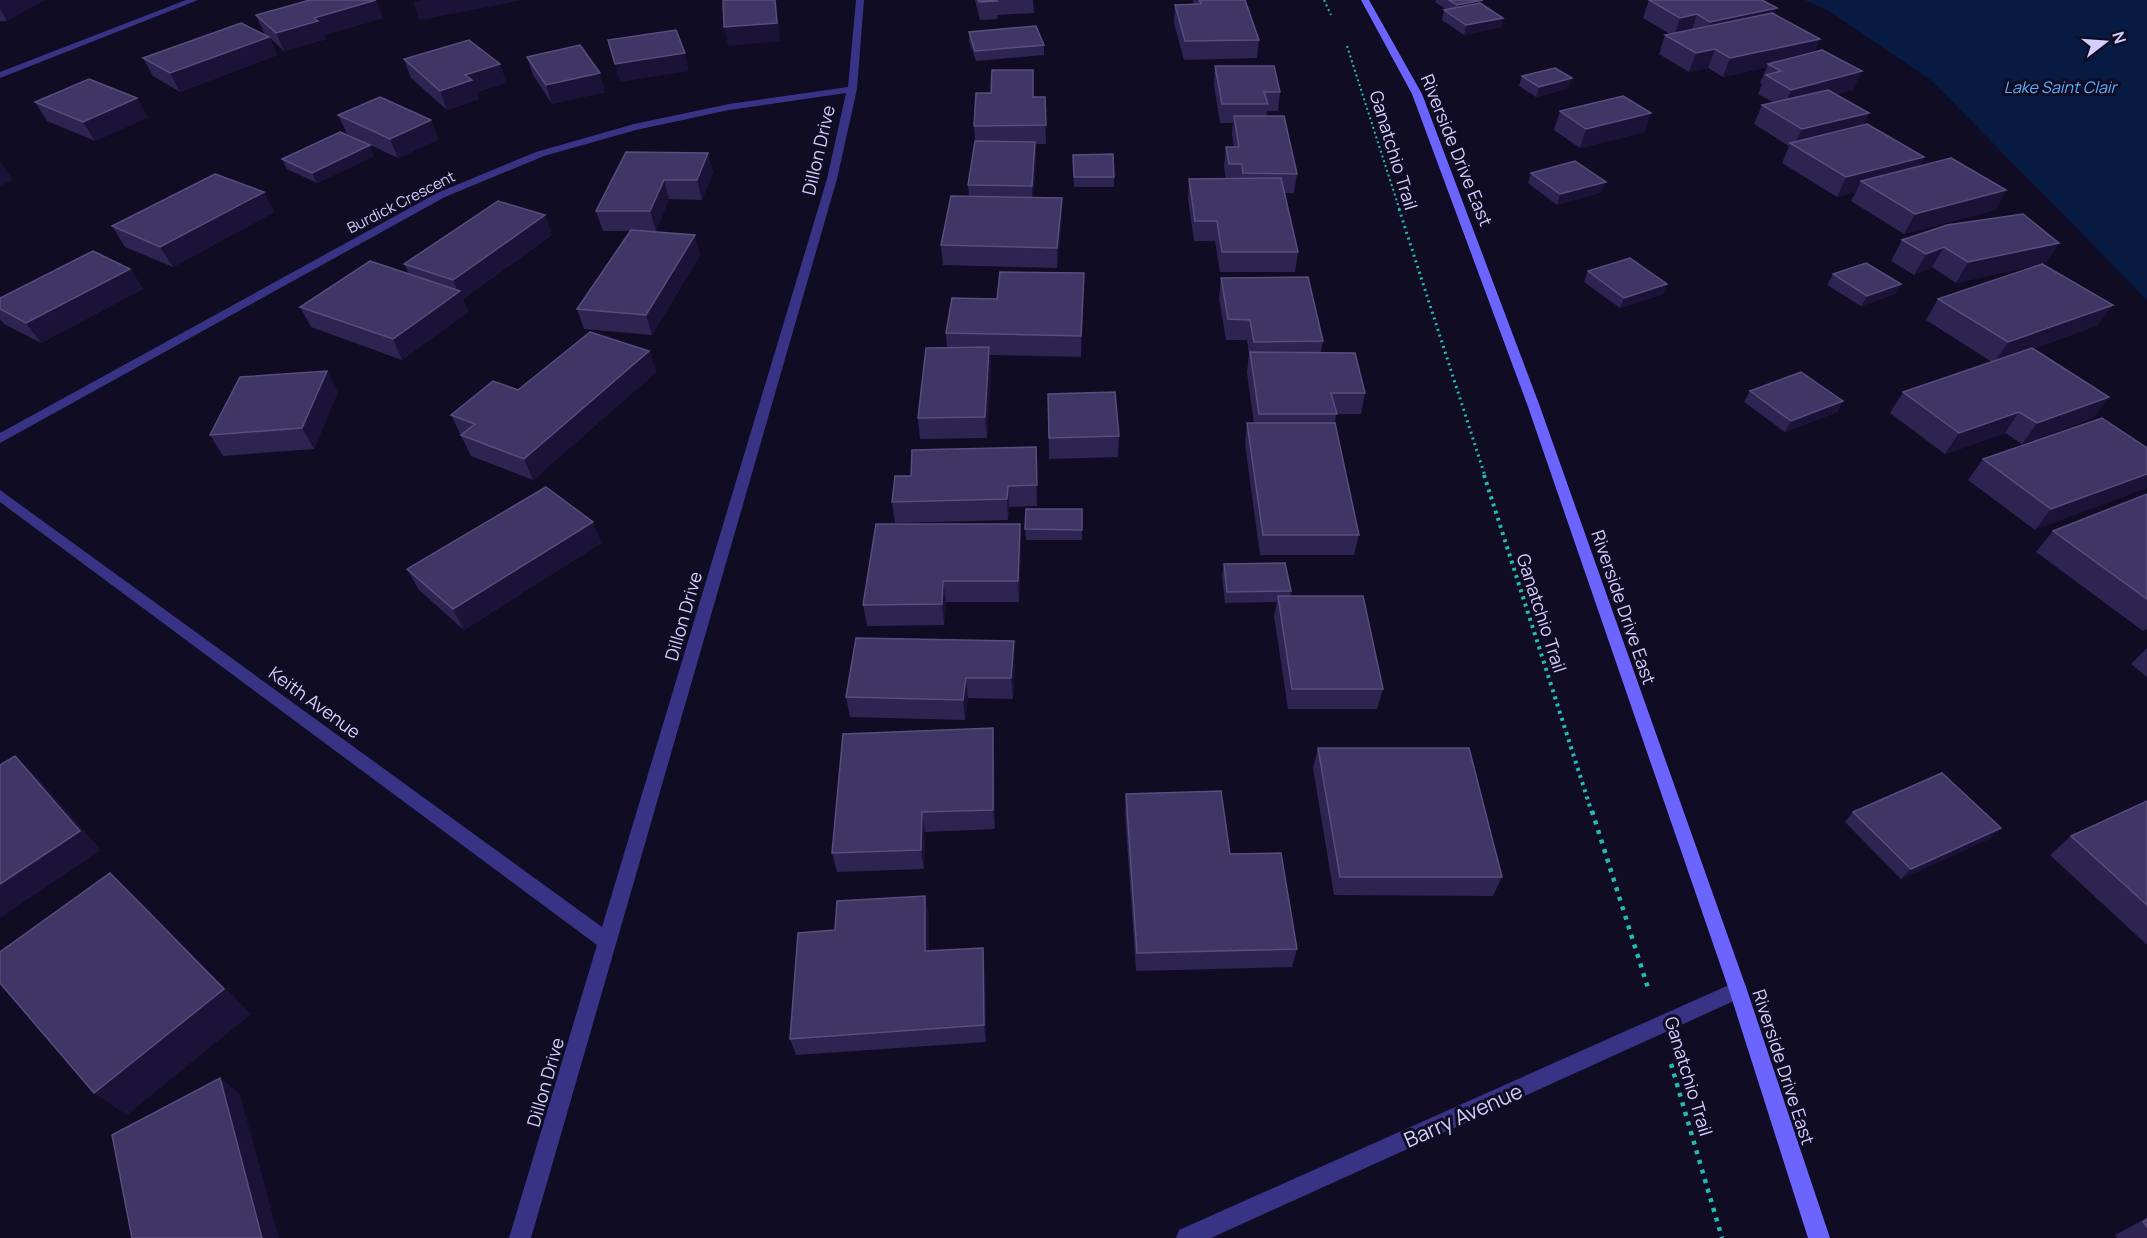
<svg xmlns="http://www.w3.org/2000/svg" width="2147" height="1238" font-family="Manrope,sans-serif">
<style>
.water{fill:#061a42}
.lines{fill:none;stroke-linecap:round;stroke-linejoin:round}
.path-far3{stroke:#25bbb5;stroke-width:2;stroke-dasharray:2 3;stroke-linecap:butt}
.path-far2{stroke:#25bbb5;stroke-width:3;stroke-dasharray:2 4;stroke-linecap:butt}
.path-far1{stroke:#25bbb5;stroke-width:4;stroke-dasharray:3 4.5;stroke-linecap:butt}
.path{stroke:#25bbb5;stroke-width:4.5;stroke-dasharray:4 6;stroke-linecap:butt}
.minor{fill:#383385;fill-rule:evenodd}
.secondary{fill:#6c64ff;fill-rule:evenodd}
.wall{fill:#2e2452}
.shaded-wall{fill:#1a1337}
.building{fill:#3f3665;stroke:#574e7d;stroke-width:1.5}
.labels{text-anchor:middle;dominant-baseline:central;stroke-width:6;stroke-linejoin:round;paint-order:stroke}
.far-street-label{font-size:15px;fill:#d4cdff;stroke:#100c23}
.far-water-label{font-size:16px;font-style:italic;fill:#5bb0ff;stroke:#100c23}
.street-label{font-size:18px;fill:#d4cdff;stroke:#100c23}
.near-street-label{font-size:21px;fill:#d4cdff;stroke:#100c23}
</style>
<rect width="100%" height="100%" fill="#100c23"/>
<!-- water -->
<path class="water" d="M1804,0H2147V300L1932,81L1829,11Z"/>
<g class="lines">
<!-- path-far3 -->
<g class="path-far3">
<path d="M1324,0L1331,15"/>
<path d="M1347,46L1400,211"/>
</g>
<!-- path-far2 -->
<path class="path-far2" d="M1399,209L1485,476"/>
<!-- path-far1 -->
<path class="path-far1" d="M1484,475L1592,813"/>
<!-- path -->
<g class="path">
<path d="M1592,811L1648,988"/>
<path d="M1671,1064L1722,1238"/>
</g>
<!-- minor -->
<g class="minor">
<path d="M186,0H198L0,78V72Z"/>
<path d="M856,0H864L857,89L837,179L531,1238H509L597,945L0,502V490L602,927L827,179L846,93L729,110L636,130L544,156L445,197L0,443V433L437,193L536,152L634,124L729,104L848,87Z"/>
<path d="M1738,981L1745,984L1747,990L1745,996L1211,1238H1176L1179,1230Z"/>
</g>
<!-- secondary -->
<path class="secondary" d="M1361,0H1369L1422,94L1539,404L1747,990L1830,1238H1808L1729,990L1527,404L1412,94Z"/>
</g>
<!-- wall -->
<g class="wall">
<path d="M0,0L7,21H0Z"/>
<path d="M975,0H1033L1034,13L997,15L998,19L980,20Z"/>
<path d="M1193,0H1245L1259,40L1257,58L1184,60L1174,23L1175,5H1194Z"/>
<path d="M1436,0H1482V4L1501,27L1464,35L1442,20L1444,10H1447L1435,2Z"/>
<path d="M1649,0L1775,14L1820,39L1814,52L1853,90L1836,94L1869,113L1863,125L1924,157L1919,166L2006,190L1995,210L1904,234L1851,201L1856,192L1837,197L1782,163L1789,146L1754,124L1762,105L1773,102L1758,94L1762,84L1760,83L1767,67L1723,77L1708,68L1689,72L1659,54L1665,35L1670,34L1643,18Z"/>
<path d="M256,15L383,18L324,35L326,39L284,51L269,37L277,55L180,92L153,76L143,58L268,37L264,33Z"/>
<path d="M969,32L1044,45V55L976,61L969,41Z"/>
<path d="M527,57L605,92L552,104L533,75Z"/>
<path d="M404,59L500,64L506,83L477,92L479,99L447,110L411,78Z"/>
<path d="M1215,66L1280,92L1278,111H1267L1266,116L1297,174L1294,193H1285L1298,252L1295,272H1220L1215,241H1194L1188,199L1189,179H1226L1224,167L1226,147H1234L1232,135L1233,123H1220L1214,85Z"/>
<path d="M1522,76L1569,88L1536,97L1519,86Z"/>
<path d="M1033,97H1045L1046,144H1035L1036,161L1033,197L1062,218L1057,268L943,265L941,245L969,196L968,185L975,141L974,126Z"/>
<path d="M35,102L148,117L95,141L47,121Z"/>
<path d="M1560,111L1651,113L1644,132L1580,148L1554,130Z"/>
<path d="M338,115L439,139L398,158L347,134Z"/>
<path d="M626,152L713,172L702,200L669,199L656,231H636L700,255L652,335L584,329L577,309L630,231H603L596,211Z"/>
<path d="M1073,155L1114,177V187H1074Z"/>
<path d="M374,156L317,183L287,169L282,159Z"/>
<path d="M1531,173L1602,192L1557,205L1528,183Z"/>
<path d="M264,192L274,212L173,267L125,247L112,226Z"/>
<path d="M552,235L463,299L468,312L402,360L311,327L300,307L409,274L404,264Z"/>
<path d="M1902,240L2059,243L2046,263L1956,283L1932,267L1914,275L1891,261Z"/>
<path d="M130,269L143,289L41,343L4,324L0,319V298Z"/>
<path d="M1588,271L1667,284L1663,294L1620,308L1584,282Z"/>
<path d="M1084,273L1081,357L990,355L991,368L987,438L920,439L918,418L947,348L946,333L997,299Z"/>
<path d="M1833,274L1901,284L1895,294L1861,306L1827,285Z"/>
<path d="M1221,278L1323,341L1321,352L1365,393L1361,414H1336L1335,423L1359,535L1354,555H1260L1245,444L1247,423H1254L1247,373L1249,354L1247,340H1226L1219,298Z"/>
<path d="M1938,299L2098,325L2033,349L2093,418L2022,444L2005,433L1945,454L1890,413L1903,392L1992,362L1926,320Z"/>
<path d="M649,351L656,372L533,480L471,456L451,415Z"/>
<path d="M338,391L314,449L223,456L210,435Z"/>
<path d="M1750,391L1843,401L1837,412L1785,432L1744,402Z"/>
<path d="M1048,394L1119,436L1118,457L1049,459Z"/>
<path d="M1036,447L1037,506L1009,507L1008,520L895,523L892,502L911,476Z"/>
<path d="M2147,448L2035,530L1968,480L1983,459Z"/>
<path d="M2147,494V629L2143,631L2036,552L2053,531Z"/>
<path d="M1082,509V540H1026L1025,529Z"/>
<path d="M593,522L601,543L464,630L419,590L407,569Z"/>
<path d="M1020,524L1021,545L1019,602H946L944,625L867,626L863,605Z"/>
<path d="M1224,564L1291,591L1290,596L1383,689L1377,709H1288L1274,616L1277,602L1225,603L1222,575Z"/>
<path d="M2147,648V677L2131,664Z"/>
<path d="M1015,662L1013,699L968,698L965,720L850,717L846,697Z"/>
<path d="M993,728L994,749L995,829L925,832L924,869L837,872L832,853Z"/>
<path d="M1318,748L1502,877L1493,896L1334,895L1313,768Z"/>
<path d="M1126,794L1230,854L1297,949L1292,967L1136,971L1125,813Z"/>
<path d="M2147,801V944H2146L2050,855L2071,836Z"/>
<path d="M1853,812L1991,838L1901,879L1845,822Z"/>
<path d="M929,914V951L985,966L986,1042L796,1055L790,1039L835,930Z"/>
<path d="M2147,1218V1238H2117L2115,1235Z"/>
</g>
<!-- shaded-wall -->
<g class="shaded-wall">
<path d="M2,0H45L7,21L0,9V1Z"/>
<path d="M376,0L383,18L324,35L326,39L284,51L276,33L314,18Z"/>
<path d="M422,0H524L420,20L413,2Z"/>
<path d="M775,0H776L780,41L728,46L724,27Z"/>
<path d="M1483,0L1481,10L1455,15L1457,5Z"/>
<path d="M1777,8L1770,26L1703,40L1710,22Z"/>
<path d="M1697,14L1691,33L1674,36L1680,18Z"/>
<path d="M1503,18L1501,27L1464,35L1466,25Z"/>
<path d="M269,37L277,55L180,92L170,73Z"/>
<path d="M1820,39L1812,57L1768,64L1767,67L1723,77L1730,58Z"/>
<path d="M1715,49L1708,68L1689,72L1696,53Z"/>
<path d="M685,53L689,71L620,82L615,64Z"/>
<path d="M500,64L506,83L477,92L479,99L447,110L440,91L465,75Z"/>
<path d="M1862,71L1853,90L1783,109L1791,90Z"/>
<path d="M600,73L605,92L552,104L546,85Z"/>
<path d="M1572,78L1569,88L1536,97L1539,87Z"/>
<path d="M137,98L148,117L95,141L83,122Z"/>
<path d="M1651,113L1644,132L1580,148L1586,129Z"/>
<path d="M1869,113L1860,132L1794,146L1802,129Z"/>
<path d="M431,120L439,139L398,158L390,139Z"/>
<path d="M1035,142L1036,161L1032,206V186Z"/>
<path d="M370,145L374,156L317,183L312,173Z"/>
<path d="M708,153L713,172L702,200L697,180Z"/>
<path d="M1924,157L1913,176L1861,181L1856,192L1837,197L1846,177Z"/>
<path d="M0,161L13,180L0,186Z"/>
<path d="M664,180L669,199L656,231L650,211Z"/>
<path d="M1606,182L1602,192L1557,205L1560,194Z"/>
<path d="M2006,190L1995,210L1904,234L1915,214Z"/>
<path d="M264,192L274,212L173,267L160,247Z"/>
<path d="M1062,198V218L1057,268V248Z"/>
<path d="M545,215L552,235L463,299L468,312L402,360L393,339L458,292L453,280Z"/>
<path d="M695,235L700,255L652,335L646,315Z"/>
<path d="M2059,243L2046,263L1956,283L1968,262Z"/>
<path d="M1944,247L1932,267L1914,275L1926,254Z"/>
<path d="M130,269L143,289L41,343L26,323Z"/>
<path d="M1084,273V294L1081,357V336Z"/>
<path d="M1667,284L1663,294L1620,308L1624,298Z"/>
<path d="M1901,284L1895,294L1861,306L1867,296Z"/>
<path d="M2113,305L2098,325L1994,363L2008,342Z"/>
<path d="M989,347L991,368L987,438L985,417Z"/>
<path d="M649,351L656,372L533,480L524,459Z"/>
<path d="M327,371L338,391L314,449L302,428Z"/>
<path d="M2109,397L2093,418L2022,444L2037,423Z"/>
<path d="M1843,401L1837,412L1785,432L1791,421Z"/>
<path d="M2019,412L2005,433L1945,454L1959,433Z"/>
<path d="M2147,474V488L2035,530L2051,509Z"/>
<path d="M1008,486L1009,507L1008,520L1007,499Z"/>
<path d="M593,522L601,543L464,630L453,609Z"/>
<path d="M1020,524L1021,545L1019,602L1018,581Z"/>
<path d="M943,581L946,602L944,625L942,604Z"/>
<path d="M1014,641L1015,662L1013,699L1011,678Z"/>
<path d="M966,678L968,698L965,720L963,700Z"/>
<path d="M993,728L994,749L995,829L993,810Z"/>
<path d="M15,756L36,776L101,850L0,918V884Z"/>
<path d="M922,812L925,832L924,869L921,850Z"/>
<path d="M2001,828L1991,838L1901,879L1911,869Z"/>
<path d="M110,873L139,900L251,1014L127,1115L94,1093Z"/>
<path d="M925,896L929,914V969L925,951Z"/>
<path d="M983,948L985,966L986,1042L984,1025Z"/>
<path d="M220,1078L240,1094L279,1238H262Z"/>
</g>
<!-- building -->
<g class="building">
<path d="M310,0H376L314,18L318,21L276,33L256,15Z"/>
<path d="M723,0H775L777,23L724,27Z"/>
<path d="M978,0H996L997,1L979,2Z"/>
<path d="M1199,0H1245L1259,40L1185,41L1175,5L1201,4Z"/>
<path d="M1449,0H1483L1457,5Z"/>
<path d="M1649,0H1762L1777,8L1710,22L1697,14L1680,18Z"/>
<path d="M1480,3L1503,18L1466,25L1444,10Z"/>
<path d="M1772,13L1820,39L1730,58L1715,49L1696,53L1665,35Z"/>
<path d="M241,23L269,37L170,73L143,58Z"/>
<path d="M1036,26L1044,45L975,51L969,32Z"/>
<path d="M676,30L685,53L615,64L608,40Z"/>
<path d="M469,40L500,64L465,75L472,80L440,91L404,59Z"/>
<path d="M580,45L600,73L546,85L527,57Z"/>
<path d="M1822,50L1862,71L1791,90L1766,75L1781,71L1768,64Z"/>
<path d="M1215,66H1274L1280,92H1264L1268,104H1222Z"/>
<path d="M1555,68L1572,78L1539,87L1522,76Z"/>
<path d="M992,70H1033V97H1045L1046,125L974,126L976,93H991Z"/>
<path d="M89,79L137,98L83,122L35,102Z"/>
<path d="M1828,90L1869,113L1802,129L1762,105Z"/>
<path d="M1623,96L1651,113L1586,129L1560,111Z"/>
<path d="M380,97L431,120L390,139L338,115Z"/>
<path d="M1234,116H1284L1297,174L1243,173L1242,164H1229L1226,147H1239Z"/>
<path d="M1867,124L1924,157L1846,177L1790,143Z"/>
<path d="M340,132L370,145L312,173L282,159Z"/>
<path d="M975,141L1035,142L1032,186L968,185Z"/>
<path d="M626,152L708,153L697,180H664L650,211H596Z"/>
<path d="M1113,154L1114,177H1074L1073,155Z"/>
<path d="M1951,158L2006,190L1915,214L1861,181Z"/>
<path d="M1575,161L1606,182L1560,194L1531,173Z"/>
<path d="M215,174L264,192L160,247L112,226Z"/>
<path d="M1281,178L1298,252H1222L1217,221H1195L1189,179Z"/>
<path d="M951,196L1062,198L1057,248L941,245Z"/>
<path d="M498,201L545,215L453,280L404,264Z"/>
<path d="M2023,214L2059,243L1968,262L1944,247L1926,254L1902,240L1947,225Z"/>
<path d="M631,230L695,235L646,315L577,309Z"/>
<path d="M93,251L130,269L26,323L0,309V298Z"/>
<path d="M1630,258L1667,284L1624,298L1588,271Z"/>
<path d="M370,261L460,291L393,339L300,307Z"/>
<path d="M1866,263L1901,284L1867,296L1833,274Z"/>
<path d="M2042,264L2113,305L2008,342L1938,299Z"/>
<path d="M1000,272L1084,273L1081,336L946,333L952,298L997,299Z"/>
<path d="M1308,277L1323,341L1254,342L1250,320L1228,319L1221,278Z"/>
<path d="M590,332L649,351L524,459L461,435L475,424L451,415L493,381L518,390Z"/>
<path d="M989,347L985,417L918,418L926,348Z"/>
<path d="M2032,348L2109,397L2037,423L2019,412L1959,433L1903,392Z"/>
<path d="M1250,352L1355,353L1365,393H1331L1337,414H1259Z"/>
<path d="M327,371L302,428L210,435L240,377Z"/>
<path d="M1801,372L1843,401L1791,421L1750,391Z"/>
<path d="M1115,392L1119,436L1049,438L1048,394Z"/>
<path d="M2102,418L2147,448V474L2051,509L1983,459Z"/>
<path d="M1247,423H1335L1359,535H1263Z"/>
<path d="M1036,447L1037,485L1008,486L1007,499L892,502L895,476H911L912,450Z"/>
<path d="M546,487L593,522L453,609L407,569Z"/>
<path d="M2147,494V599L2053,531Z"/>
<path d="M1026,509H1082V530L1025,529Z"/>
<path d="M876,524H1020L1018,581H943L942,604L863,605Z"/>
<path d="M1285,563L1291,591L1227,592L1224,564Z"/>
<path d="M1278,596H1363L1383,689H1292Z"/>
<path d="M856,638L1014,641L1011,678H966L963,700L846,697Z"/>
<path d="M993,728V810L922,812L921,850L832,853L843,734Z"/>
<path d="M1318,748H1469L1502,877H1340Z"/>
<path d="M15,756L80,831L0,884V765Z"/>
<path d="M1942,773L2001,828L1911,869L1853,812Z"/>
<path d="M1221,791L1230,854L1281,853L1297,949L1137,953L1126,794Z"/>
<path d="M2147,801V905L2071,836Z"/>
<path d="M110,873L224,989L94,1093L0,983V952Z"/>
<path d="M925,896V951L983,948L984,1025L790,1039L798,933L835,930L837,901Z"/>
<path d="M220,1078L262,1238H132L112,1135Z"/>
<path d="M2147,1219V1227L2143,1222Z"/>
</g>
<g class="labels">
<!-- far-street labels -->
<g class="far-street-label">
<text transform="translate(401 202) rotate(-27)">Burdick Crescent</text>
</g>
<!-- far-water labels -->
<g class="far-water-label">
<text x="2060" y="87">Lake Saint Clair</text>
</g>
<!-- street labels -->
<g class="street-label">
<text transform="translate(818 150) rotate(-77)">Dillon Drive</text>
<text transform="translate(1394 150) rotate(73)">Ganatchio Trail</text>
<text transform="translate(1457 150) rotate(68)">Riverside Drive East</text>
<text transform="translate(1624 607) rotate(71)">Riverside Drive East</text>
<text transform="translate(1542 613) rotate(72)">Ganatchio Trail</text>
<text transform="translate(683 616) rotate(-74)">Dillon Drive</text>
<text transform="translate(315 702) rotate(36)">Keith Avenue</text>
<text transform="translate(1784 1067) rotate(72)">Riverside Drive East</text>
<text transform="translate(1689 1076) rotate(73)">Ganatchio Trail</text>
<text transform="translate(545 1082) rotate(-74)">Dillon Drive</text>
</g>
<!-- near-street labels -->
<g class="near-street-label">
<text transform="translate(1463 1115) rotate(-24)">Barry Avenue</text>
</g>
</g>
<!-- north arrow -->
<g transform="translate(2105 42) rotate(73)" stroke="#100c23" stroke-width="4.5" paint-order="stroke">
<path d="M0-4.5L10 22L0 15L-10 22Z" fill="#d4cdff"/>
<text y="-9" font-size="16" font-weight="bold" text-anchor="middle" fill="#d4cdff">N</text>
</g>
</svg>
